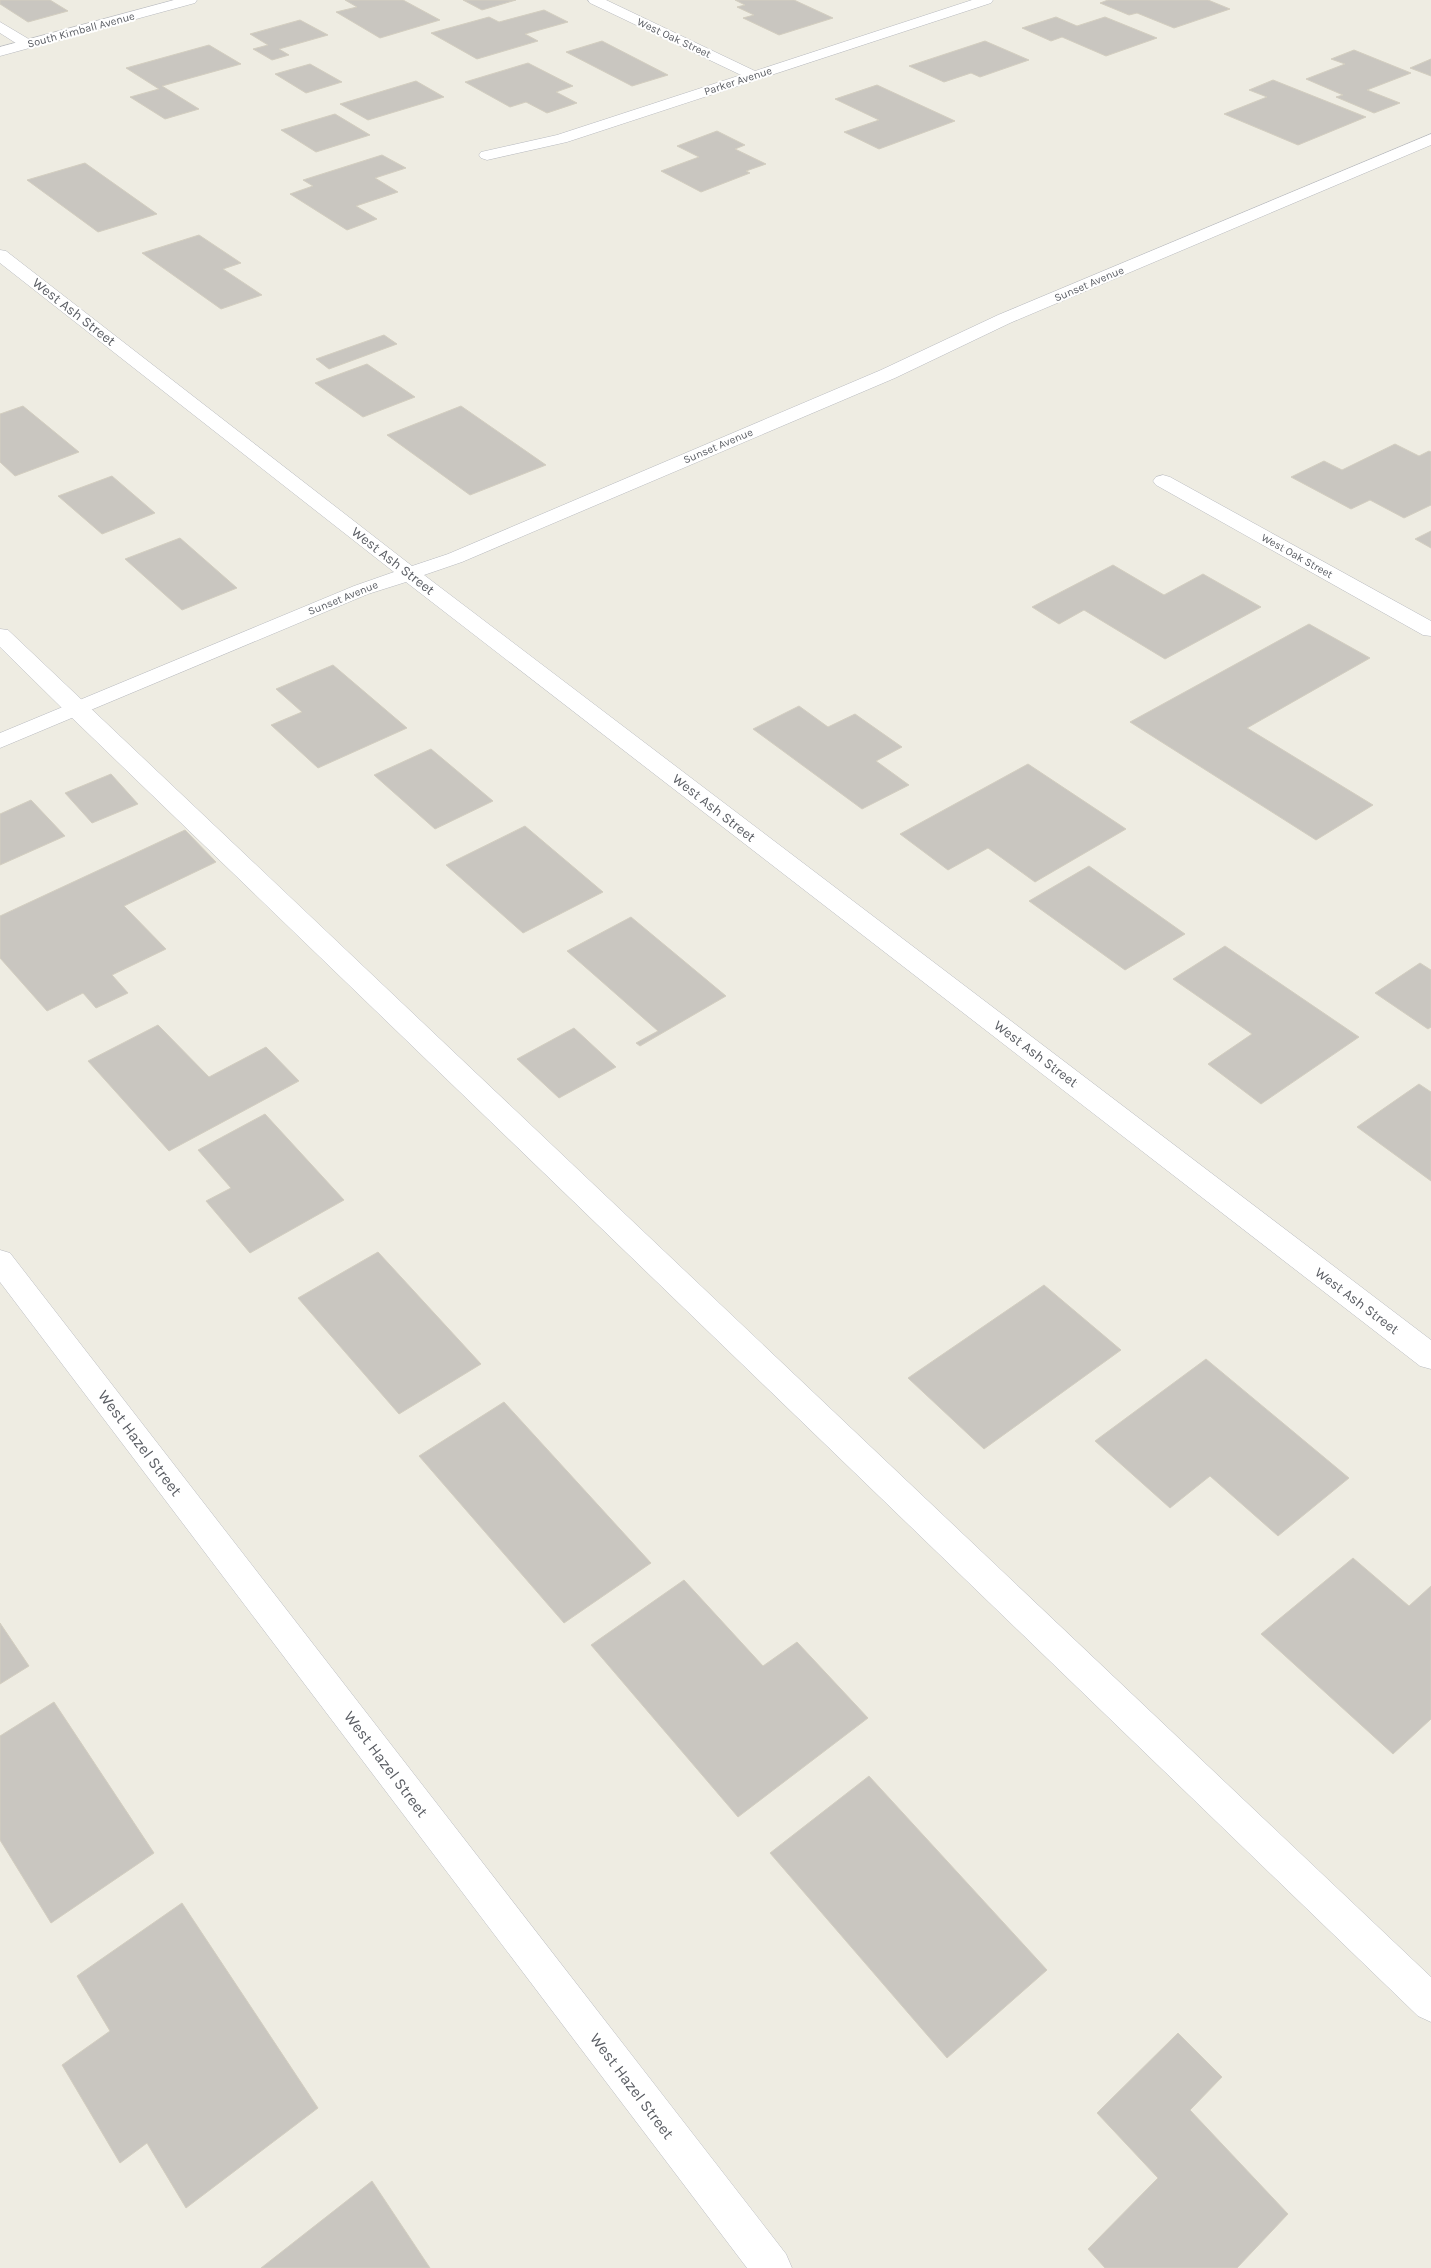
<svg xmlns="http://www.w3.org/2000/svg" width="1431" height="2268" font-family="Karla,sans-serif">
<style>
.building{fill:#c9c6c0;stroke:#d3cec0}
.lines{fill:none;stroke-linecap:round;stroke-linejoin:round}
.service-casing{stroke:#b8babf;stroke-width:1}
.minor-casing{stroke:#b8babf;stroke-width:1}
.tertiary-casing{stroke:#b8babf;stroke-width:1}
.service{fill:#fff;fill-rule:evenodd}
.minor{fill:#fff;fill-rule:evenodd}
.tertiary{fill:#fff;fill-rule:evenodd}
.labels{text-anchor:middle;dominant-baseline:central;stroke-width:4;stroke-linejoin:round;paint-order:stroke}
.far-street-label{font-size:11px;fill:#5b5e64;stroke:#fff}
.street-label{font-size:14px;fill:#5b5e64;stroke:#fff}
.near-street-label{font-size:16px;fill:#5b5e64;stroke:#fff}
</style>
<rect width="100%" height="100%" fill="#eeece2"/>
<!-- building -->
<g class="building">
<path d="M0,0H50L68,11L28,22L0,4Z"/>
<path d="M345,0H403L440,20L380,38L336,12L357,7Z"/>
<path d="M463,0H516L482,10Z"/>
<path d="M735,0H794L833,18L779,35L743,18L754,15L737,7L745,5Z"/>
<path d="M1108,0H1208L1230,9L1174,28L1137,13L1129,15L1100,3Z"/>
<path d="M544,10L568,22L525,34L538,41L477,59L431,33L489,17L499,22Z"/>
<path d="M1056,17L1077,26L1105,17L1157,38L1106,56L1062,37L1051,41L1022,28Z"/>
<path d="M300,20L328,35L279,49L289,55L272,60L253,49L268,45L250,34Z"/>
<path d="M602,41L668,75L632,86L566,52Z"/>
<path d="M985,41L1029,60L980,77L971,73L944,82L909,66Z"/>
<path d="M209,45L241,64L162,86L199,109L165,119L130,97L159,89L126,68Z"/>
<path d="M1354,50L1411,73L1367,90L1400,103L1374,113L1336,97L1343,95L1306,79L1345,64L1331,59Z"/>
<path d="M1431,59V76L1410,68Z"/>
<path d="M528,63L573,86L556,92L577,103L547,113L526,102L510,107L465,82Z"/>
<path d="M310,64L342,82L306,93L275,74Z"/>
<path d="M1273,80L1366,117L1298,145L1224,114L1267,97L1249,90Z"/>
<path d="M416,81L444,97L368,120L340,104Z"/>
<path d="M877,85L955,121L879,149L844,132L879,120L835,99Z"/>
<path d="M335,114L370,135L316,152L281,130Z"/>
<path d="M717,131L745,145L735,149L766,164L746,171L750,173L701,192L661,171L699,157L677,146Z"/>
<path d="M382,155L406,168L375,178L398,192L356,206L377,219L347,230L290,194L313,186L303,180Z"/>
<path d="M85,163L157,214L98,232L27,180Z"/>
<path d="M199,235L241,263L223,269L262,295L221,309L142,253Z"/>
<path d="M384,335L397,344L329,369L316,359Z"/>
<path d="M367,364L415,397L363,417L315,383Z"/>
<path d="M23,406L79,452L15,476L0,462V414Z"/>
<path d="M461,406L546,465L470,495L387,435Z"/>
<path d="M1395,444L1419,456L1429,451L1431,452V505L1404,518L1370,500L1351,509L1291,477L1324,461L1342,470Z"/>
<path d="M112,476L155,513L102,534L58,496Z"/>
<path d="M1431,531V548L1415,539Z"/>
<path d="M180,538L237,588L182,610L125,559Z"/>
<path d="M1113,565L1164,595L1203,574L1261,607L1165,659L1084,610L1059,624L1032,607Z"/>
<path d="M1309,624L1370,658L1247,728L1373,805L1316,840L1130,722Z"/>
<path d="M333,665L407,728L318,768L271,725L302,712L276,689Z"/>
<path d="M799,706L828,727L855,714L902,747L876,761L909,785L862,809L753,729Z"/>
<path d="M431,749L493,801L435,829L374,775Z"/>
<path d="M1028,764L1126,829L1035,882L988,848L948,870L900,834Z"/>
<path d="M111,774L138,804L92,823L65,793Z"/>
<path d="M31,800L65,836L0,865V814Z"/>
<path d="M525,826L603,892L523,933L446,865Z"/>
<path d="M185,830L216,862L124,906L166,949L112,975L128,993L96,1008L83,993L47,1011L0,958V916Z"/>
<path d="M1089,866L1185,934L1125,970L1029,901Z"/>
<path d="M631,917L726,996L640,1046L636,1043L658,1031L567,951Z"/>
<path d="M1225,946L1359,1037L1261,1104L1208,1064L1252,1034L1173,979Z"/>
<path d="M1420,963L1431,970V1027L1428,1029L1375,993Z"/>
<path d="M158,1025L209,1077L266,1047L299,1081L169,1151L88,1061Z"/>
<path d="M574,1028L616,1067L559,1098L517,1059Z"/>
<path d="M1419,1084L1431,1092V1181L1357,1127Z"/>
<path d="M265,1114L344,1200L250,1253L206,1201L231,1188L198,1150Z"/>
<path d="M378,1252L481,1364L399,1414L298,1298Z"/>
<path d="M1044,1285L1121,1350L984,1449L908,1378Z"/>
<path d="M1206,1359L1349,1478L1278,1536L1210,1476L1170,1508L1095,1441Z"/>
<path d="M504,1402L651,1563L564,1623L419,1456Z"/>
<path d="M1353,1558L1409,1606L1431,1586V1719L1393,1754L1261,1634Z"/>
<path d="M684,1580L763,1666L797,1642L868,1718L738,1817L591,1645Z"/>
<path d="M0,1623L29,1666L0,1684Z"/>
<path d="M54,1702L154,1853L51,1923L0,1840V1736Z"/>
<path d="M869,1776L1047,1970L947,2058L770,1853Z"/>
<path d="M182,1903L318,2108L186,2208L147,2143L120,2163L62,2065L110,2031L77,1976Z"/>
<path d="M1178,2033L1222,2077L1190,2110L1288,2214L1237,2268H1105L1088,2249L1158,2178L1097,2113Z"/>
<path d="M372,2181L430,2268H261Z"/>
</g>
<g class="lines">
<defs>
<g id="service">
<path d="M0,22L32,41L34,44L32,47H22L0,33Z"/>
<path d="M0,629L8,630L1431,1977V2022L1418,2016L68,714L0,647Z"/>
</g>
<g id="minor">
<path d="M588,0H606L755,71L972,0H993L991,3L567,142L487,160L481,158L479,155L481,152L557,135L741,75L590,3Z"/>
<path d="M1431,134V145L1010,323L895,378L462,562L424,575L1431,1340V1369L1420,1366L406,582L368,594L0,748V733L354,586L394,572L0,263V250L6,251L412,566L448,554L881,370L998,315Z"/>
<path d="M1163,475L1170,477L1431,621V636L1423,635L1156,485L1153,481L1156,477Z"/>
<path d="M0,1250L10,1253L786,2254L792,2268H747L0,1282Z"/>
</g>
<path id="tertiary" d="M174,0H197L195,3L0,56V47Z"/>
</defs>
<!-- service casing -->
<use href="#service" class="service-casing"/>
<!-- minor casing -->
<use href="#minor" class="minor-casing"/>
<!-- tertiary casing -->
<use href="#tertiary" class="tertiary-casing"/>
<!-- service -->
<use href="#service" class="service"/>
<!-- minor -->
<use href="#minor" class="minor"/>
<!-- tertiary -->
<use href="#tertiary" class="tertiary"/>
</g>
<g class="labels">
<!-- far-street labels -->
<g class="far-street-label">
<text transform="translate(81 30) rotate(-15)">South Kimball Avenue</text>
<text transform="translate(674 38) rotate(25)">West Oak Street</text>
<text transform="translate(738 81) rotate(-18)">Parker Avenue</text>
<text transform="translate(1089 284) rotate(-23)">Sunset Avenue</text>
<text transform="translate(718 446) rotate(-23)">Sunset Avenue</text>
<text transform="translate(1297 556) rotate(29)">West Oak Street</text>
<text transform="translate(343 598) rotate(-22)">Sunset Avenue</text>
</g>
<!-- street labels -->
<g class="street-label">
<text transform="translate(74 312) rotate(38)">West Ash Street</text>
<text transform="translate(393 561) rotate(38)">West Ash Street</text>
<text transform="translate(714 808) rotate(38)">West Ash Street</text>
<text transform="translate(1036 1054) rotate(37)">West Ash Street</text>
<text transform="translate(1357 1301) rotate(37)">West Ash Street</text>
</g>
<!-- near-street labels -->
<g class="near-street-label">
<text transform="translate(140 1443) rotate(53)">West Hazel Street</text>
<text transform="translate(386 1764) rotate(53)">West Hazel Street</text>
<text transform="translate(632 2086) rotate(53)">West Hazel Street</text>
</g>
</g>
</svg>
